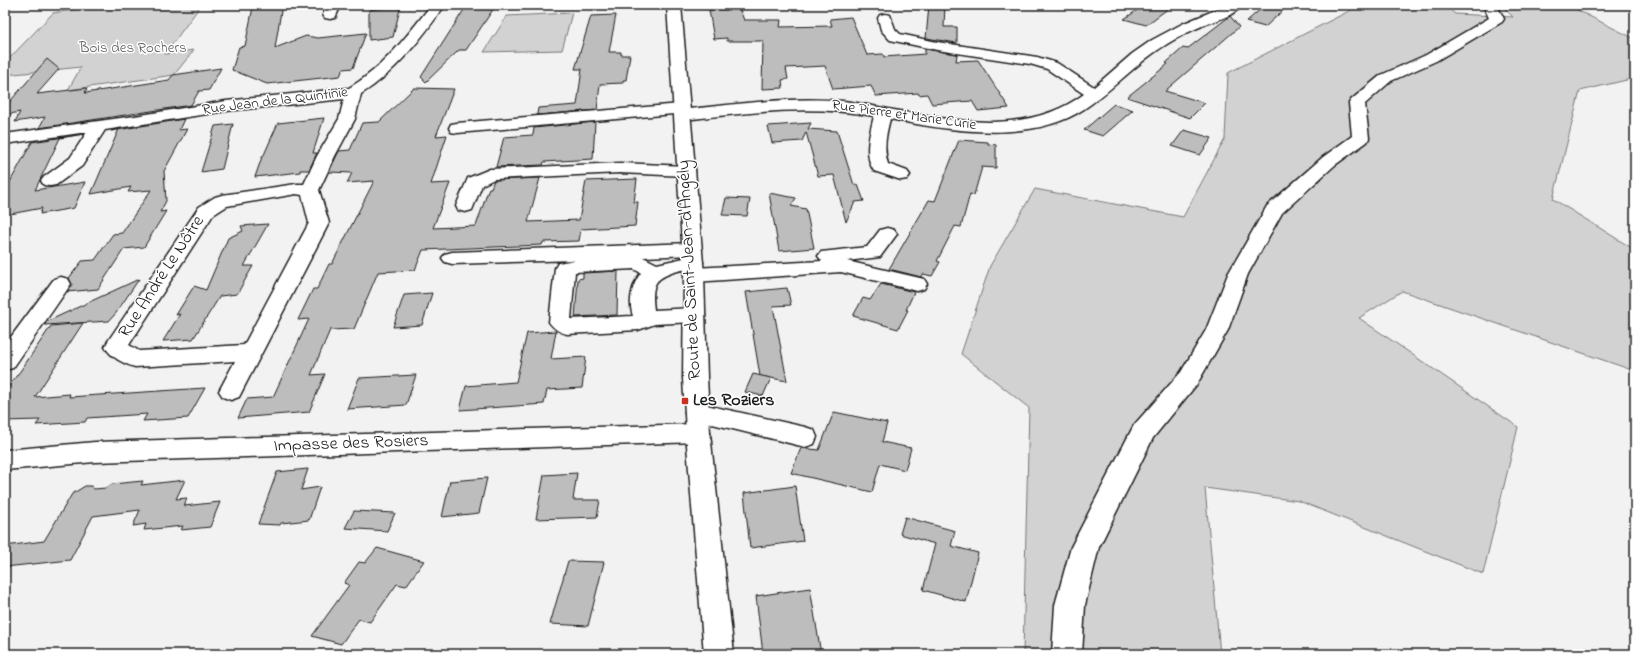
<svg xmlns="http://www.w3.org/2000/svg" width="1640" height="659" font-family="'Indie Flower',sans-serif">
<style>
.green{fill:#d2d2d2;stroke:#777}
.building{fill:#bdbdbd;stroke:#1c1c1c}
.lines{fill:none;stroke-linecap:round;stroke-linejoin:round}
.minor-casing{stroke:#1c1c1c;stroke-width:3}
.major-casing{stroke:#1c1c1c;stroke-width:3}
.minor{fill:#fff;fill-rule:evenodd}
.major{fill:#fff;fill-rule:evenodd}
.poi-dot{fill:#c8321e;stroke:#fff;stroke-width:1.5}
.labels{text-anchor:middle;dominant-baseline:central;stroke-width:3;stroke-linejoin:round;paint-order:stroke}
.far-park-label{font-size:15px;fill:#5c5c5c;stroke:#fff}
.far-street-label{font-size:15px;fill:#1c1c1c;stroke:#fff}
.street-label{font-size:18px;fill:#1c1c1c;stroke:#fff}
.poi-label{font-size:18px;font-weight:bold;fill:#1c1c1c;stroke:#fff;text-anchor:start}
</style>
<rect width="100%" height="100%" fill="#f2f2f2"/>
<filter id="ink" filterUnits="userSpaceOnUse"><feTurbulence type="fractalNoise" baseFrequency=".025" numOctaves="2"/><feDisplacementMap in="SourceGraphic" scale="8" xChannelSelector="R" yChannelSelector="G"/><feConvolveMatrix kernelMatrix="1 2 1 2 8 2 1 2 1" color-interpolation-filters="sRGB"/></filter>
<g filter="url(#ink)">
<!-- green -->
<g class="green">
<path d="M106,5H201L165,54L194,50L174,75L68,90L81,67L5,75V63L53,13Z"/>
<path d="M1350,5H1445L1455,14L1513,17L1501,5H1567L1635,39V78L1580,91L1553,199L1635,250V371L1402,291L1359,318L1518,427L1483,574L1299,501L1205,488L1220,654H1023L1029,408L961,354L990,266L1035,189L1183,217L1225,139L1228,73L1353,9Z"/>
<path d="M572,13L562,50L484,52L507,16Z"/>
</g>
<!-- building -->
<g class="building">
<path d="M271,5H282L275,48L306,36L318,38L366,33L353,68L343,69L340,76L267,84L232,70L239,47L245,46L253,7Z"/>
<path d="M401,5L393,37L369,40V10Z"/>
<path d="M467,5H496L466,50H459L426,82L421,77Z"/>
<path d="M929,5H945L944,27H957V43L926,38Z"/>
<path d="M1145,5H1173L1146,25L1124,19Z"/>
<path d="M1265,5H1289L1265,27L1246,22Z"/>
<path d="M739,8L744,20H781L780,27L832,26L830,19L851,17L867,55L883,54L884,57L925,54V49L957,54L956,61L978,60L1009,108L978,111L972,101L932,104L927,94L919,95L918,93L876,96L871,86L833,89L825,66L786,68L788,79L782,80L783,88L762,89L763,41H727V38L714,39L709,10Z"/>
<path d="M616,15L609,52H621V55H630L626,80H623V83L600,84L597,110L537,115L538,108L577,105L582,69H575L591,16Z"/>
<path d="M1230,16L1239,27L1165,91L1205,103L1190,118L1127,97L1168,64L1166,63L1183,48L1187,49Z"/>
<path d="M47,59L59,69L37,94L87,88L85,93L169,80L173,75L221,68L209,90L199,91L191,105L39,128L45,117L15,122L20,112L5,115V107Z"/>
<path d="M414,88L454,89L436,136L447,135L431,184L450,183L433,228L476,226L489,188H491L494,180L540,178L528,222L579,220L586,181L637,179L634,202H638L635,226L581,229L579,241L543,242L542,245L423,250L415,270L378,272L354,329L330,330L311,375L325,374L309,412L238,418L247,399L273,397L309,319L298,320L313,289H317L329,264H332L374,181L347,183L352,173L329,172L336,157L339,151L350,150L362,123L379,122Z"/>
<path d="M1114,104L1133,110L1103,136L1084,130Z"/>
<path d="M324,118L313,153H317L309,170H300V172L255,177L262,157H263L278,123Z"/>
<path d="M184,119L179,130L187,129L164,171L166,201L160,212L166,211L144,247L124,249L98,289L67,292L72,285L69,278L82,261L95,260L113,234L122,233L151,190L128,192L131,187L91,194L119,129L111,131Z"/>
<path d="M595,122L593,159L544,162L543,165L496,167L504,137L533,135L534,128Z"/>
<path d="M811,123L808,129L837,131L854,185H858L864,201L855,202L846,222L834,175L818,176L806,132L802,141L772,143L768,126Z"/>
<path d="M233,124L222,169L201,172L215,126Z"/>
<path d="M1184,130L1212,138L1200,155L1172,146Z"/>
<path d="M84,134L60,138L35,190L85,182L74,208L40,214L42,208L5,215V191L32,142Z"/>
<path d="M959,140L988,142V144L996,145V168L982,167L974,195L970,194L961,227L955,226L937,261L940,262L932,276L923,274L921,277L889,269L929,200L935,201Z"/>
<path d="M769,193L796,198L791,206L806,209L814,248L779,251Z"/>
<path d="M726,198L750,199L747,216L722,215Z"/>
<path d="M268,224L244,266H253L237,294L220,296L193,339L163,341L180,314L176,315L194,286L206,290L228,238L243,231L241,226Z"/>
<path d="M618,271L617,315L575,317L578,279L583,278V273Z"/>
<path d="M139,279L116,313L109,321L45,325L46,322Z"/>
<path d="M881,284L914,292L906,310H908L898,329L853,316L863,298L870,300Z"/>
<path d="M787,288L791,305L773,306L787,381L760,376L746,292Z"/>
<path d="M432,293L422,325L393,327L404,295Z"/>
<path d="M83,323L35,397L70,394L69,397L205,388L188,418L143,421L147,414L87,418L85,422L36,425L40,420L5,421V391L21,370L51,326Z"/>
<path d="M556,331L551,359L586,357L582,388L547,390L544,404L460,410L466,386L516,382L527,333Z"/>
<path d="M753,374L771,378L763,396L745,392Z"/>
<path d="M416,375L406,405L347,409L359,378Z"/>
<path d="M834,412L887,423L882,442L911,448L905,470L880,464L872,492L791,473L801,448L819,450Z"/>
<path d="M308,469L301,490L320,487L309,520L281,523L280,525L258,524L277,472Z"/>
<path d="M577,473L573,500H600L597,517L536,519L544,475Z"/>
<path d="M487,478L479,513L442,517L450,481Z"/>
<path d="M185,480L176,499L187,498L184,506L220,502L210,527L181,530L183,526L144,530L146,524L133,526L140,510L93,516L70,560L5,567V546L44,541L72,494L85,486H91L94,489L106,488L112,484L143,481L141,485Z"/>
<path d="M795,486L803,541L750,548L744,493Z"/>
<path d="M354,511L395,513L387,531L345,528Z"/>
<path d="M905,517L955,531L951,546L978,553L966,602L923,590L935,544L900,534Z"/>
<path d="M377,548L424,561L406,586L397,584L370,622L359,619L341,644L312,636L349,585L344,583L359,562L365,563Z"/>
<path d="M568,561L604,562L588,626L550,624Z"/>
<path d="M810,588L821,654H763L756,596Z"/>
</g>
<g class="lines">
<defs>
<g id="minor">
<path d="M327,5H341L335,18L330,19L325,18L323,15Z"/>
<path d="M431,5H445C422,38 395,73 361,94L355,119L335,156L319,190L329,223L239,397L231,400L223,397L219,391L235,361L135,367C124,364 111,357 105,347L108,341L199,207L215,197L222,195L296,184H304L317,156L339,119L344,99L226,111L105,130L82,166L56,185L50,186L44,185L41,181L44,177L70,158L87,132L5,144V134L135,116L226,101L349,88C383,68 407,36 431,5ZM296,194L302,195L309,223L244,345L139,351L129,345L213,215L227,206Z"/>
<path d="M1227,5H1242C1234,17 1215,20 1202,26C1190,31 1178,37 1167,44C1137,62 1114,89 1084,109C1032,144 948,131 890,119C886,134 883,149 888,164L907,171L910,175L907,179L901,180L874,171C863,155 870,133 874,116C809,104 747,113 682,120L676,118L674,114L457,133L451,132L449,128L451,124L457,123L681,104L687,106L689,109C740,104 792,96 843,101C860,103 877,107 894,110C956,122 1030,135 1084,94L1047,69L1030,64L937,50L890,40L881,30L878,18L880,15L885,14L890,15L895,29L900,34L937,42L1037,57L1057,63L1094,87L1132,54L1152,40L1182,24Z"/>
<path d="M1483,5H1497L1504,19L1502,22L1436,61L1391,81L1365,104L1369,138L1367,142L1335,165L1282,213L1248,274L1228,330L1197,384L1153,438L1099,547L1085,605L1082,654H1052L1055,605L1071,547L1134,425L1181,372L1206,330L1228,274L1267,206L1323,157L1352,136L1349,103L1351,100L1381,75L1426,55L1489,18Z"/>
<path d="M620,163L686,166L692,167L695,171L692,175L686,176L620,173L494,179L482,185L472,210L465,212L458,210L456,206L468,178L490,169Z"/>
<path d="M887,228L894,230L897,234L880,257L847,261L924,279L927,284L924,289L917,291L841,272L694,282L687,280L684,275L687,270L694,268L822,261L818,256L821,252L867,247L880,230Z"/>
<path d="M692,243L699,245L702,249L699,253L692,255L643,257L657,264L693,256L700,258L703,262L700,266C689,269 660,272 655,285C652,292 653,302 654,310L694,308L702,310L705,315L702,320L694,322L655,324L638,330L567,334C559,332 554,329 549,322L555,268L558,263L575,260L452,264L445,262L442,258L445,254L452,252ZM634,269L641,273C632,284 628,302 633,316L571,319L575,272Z"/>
<path d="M61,277L68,279L71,284L13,368L5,370V345L54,279Z"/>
<path d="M697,403L805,427L814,430L817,437L814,444L805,447L688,418L685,412L688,406Z"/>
<path d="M698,424L707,426L710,433L707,440L698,442L95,462L5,470V450L95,442Z"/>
</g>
<path id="major" d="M667,5H681L704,275L707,378L710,433L734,654H704L686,433L683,378L684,275Z"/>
</defs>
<!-- minor casing -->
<use href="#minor" class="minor-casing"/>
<!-- major casing -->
<use href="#major" class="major-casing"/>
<!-- minor -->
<use href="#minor" class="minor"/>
<!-- major -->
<use href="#major" class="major"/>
</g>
</g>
<!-- markers -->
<rect class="poi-dot" x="681" y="397" width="8" height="8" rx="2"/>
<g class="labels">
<!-- far-park labels -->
<g class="far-park-label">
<text x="133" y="48">Bois des Rochers</text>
</g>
<!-- far-street labels -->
<g class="far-street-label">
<text transform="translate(275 101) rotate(-7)">Rue Jean de la Quintinie</text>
<text transform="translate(904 115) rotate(8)">Rue Pierre et Marie Curie</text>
</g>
<!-- street labels -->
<g class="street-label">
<text transform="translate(690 270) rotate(-93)">Route de Saint-Jean-d'Angély</text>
<text transform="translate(162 277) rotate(-57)">Rue André Le Nôtre</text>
<text transform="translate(351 444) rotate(-2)">Impasse des Rosiers</text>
</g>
<!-- poi labels -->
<g class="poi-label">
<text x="693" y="401">Les Roziers</text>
</g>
</g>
<!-- margin -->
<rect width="1640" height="659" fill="none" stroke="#fff" stroke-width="20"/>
<rect x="10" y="10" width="1620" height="639" fill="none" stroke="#1c1c1c" stroke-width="1.5" filter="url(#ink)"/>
</svg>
